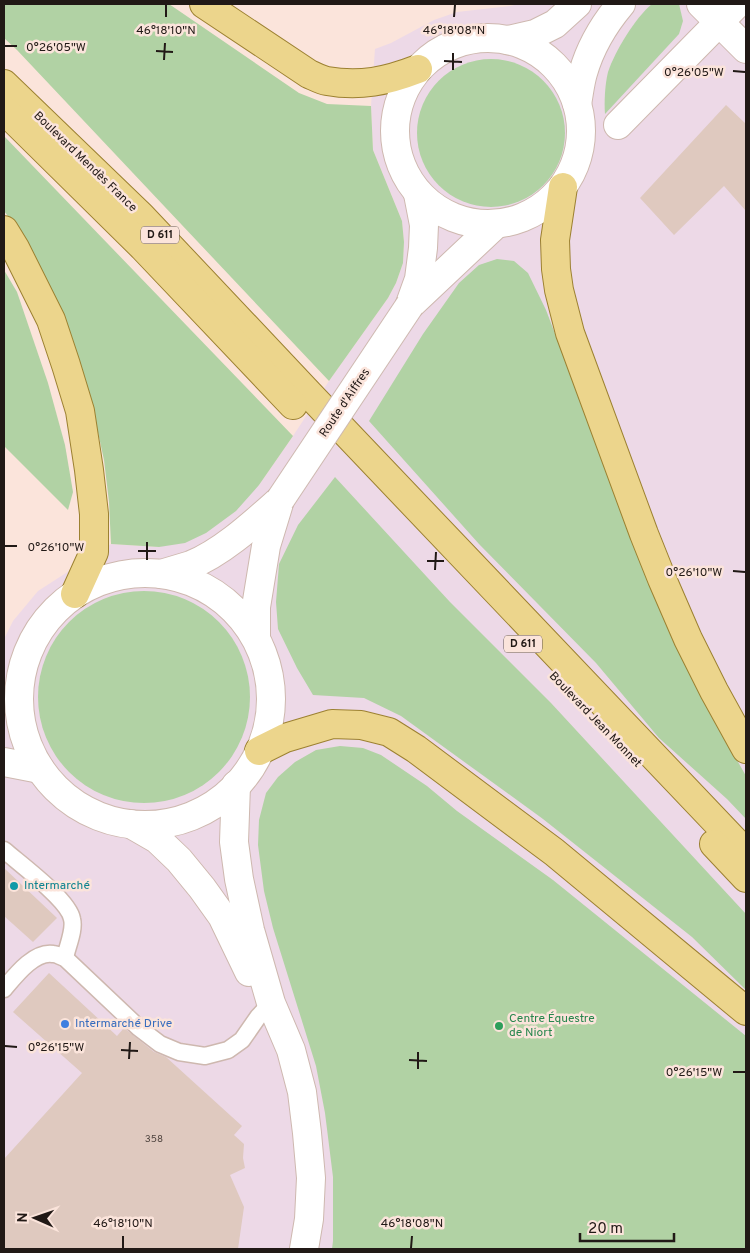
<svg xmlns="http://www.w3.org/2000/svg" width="750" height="1253" font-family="Overpass,sans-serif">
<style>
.commercial{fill:#edd9e7}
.green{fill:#b1d2a4}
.building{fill:#dfc9bf}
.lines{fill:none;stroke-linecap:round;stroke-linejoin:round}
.lane-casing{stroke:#ceb8af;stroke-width:19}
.street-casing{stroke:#ceb8af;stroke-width:30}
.secondary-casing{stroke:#ceb8af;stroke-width:30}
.primary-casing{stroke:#9c8131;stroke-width:30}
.lane{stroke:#fff;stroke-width:16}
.street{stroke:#fff;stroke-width:28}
.secondary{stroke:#fff;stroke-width:28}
.primary{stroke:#ecd58c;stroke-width:28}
.secondary-bridge-casing{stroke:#ceb8af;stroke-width:30;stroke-linecap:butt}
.secondary-bridge{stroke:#fff;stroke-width:28}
.ticks{fill:none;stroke:#211916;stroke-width:2}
.culture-dot{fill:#0f9aa8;stroke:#fbe4db;stroke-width:2}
.shop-dot{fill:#3f7fe0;stroke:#fbe4db;stroke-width:2}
.leisure-dot{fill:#2e9e5b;stroke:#fbe4db;stroke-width:2}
.labels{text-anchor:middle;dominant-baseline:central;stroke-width:5;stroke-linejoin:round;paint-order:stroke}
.number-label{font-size:10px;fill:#504540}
.shield{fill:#fbe4db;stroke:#625651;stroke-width:1}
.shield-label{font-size:11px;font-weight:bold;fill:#211916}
.street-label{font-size:12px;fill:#211916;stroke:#fbe4db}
.culture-label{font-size:12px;fill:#0d838f;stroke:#fbe4db;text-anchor:start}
.leisure-label{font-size:12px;fill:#27864d;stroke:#fbe4db;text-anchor:start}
.shop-label{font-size:12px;fill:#366cbe;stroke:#fbe4db;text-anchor:start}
.ticks-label{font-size:12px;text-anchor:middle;fill:#211916;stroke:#fbe4db;stroke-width:5;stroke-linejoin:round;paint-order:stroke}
</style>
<rect width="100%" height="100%" fill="#fbe4db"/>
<!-- commercial -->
<path class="commercial" d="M517,4H746V1249H4V639L13,621L38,591L111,544L159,547L259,485L293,436L329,381L388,298L396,283L403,263L404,242L402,221L373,150L371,106L375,49L391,43L434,20L457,12L511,6Z"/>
<!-- green -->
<g class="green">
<path d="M4,4H169L299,93L327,104L371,106L373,150L402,221L404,242L403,263L396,283L388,298L329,381L17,50L4,38Z"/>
<path d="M652,4H679L683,21L679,34L605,114C604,102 605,84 608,72C615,51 635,18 652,4Z"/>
<circle cx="491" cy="133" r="74"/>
<path d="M4,136L293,436L259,485L236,511L206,533L185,543L159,547L111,544L109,502L104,460L94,414L65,320L46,278L17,228L4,211Z"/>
<path d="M497,259L514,261L528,273L546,310L658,605L703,700L746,776V819L727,799L659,738L596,663L479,544L369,421L423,334L459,283L479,265Z"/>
<path d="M4,270L17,292L48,383L65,445L73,492L68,510L4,446Z"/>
<path d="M335,477L450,602L551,703L746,914V990L692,937L543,819L401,716L364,698L313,695L297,668L278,629L276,602L279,564L298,525Z"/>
<circle cx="144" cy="697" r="106"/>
<path d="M340,746L363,748L381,755L427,786L457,811L553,880L746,1036V1249H332L333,1241V1177L325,1113L316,1066L273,928L264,891L258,845L259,820L266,793L278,777L295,762L316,750Z"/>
</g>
<!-- building -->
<g class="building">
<path d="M726,105L746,124V211L724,186L674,235L640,198Z"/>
<path d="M4,868L57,918L33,942L4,916Z"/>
<path d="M49,973L117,1036L124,1028L154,1052L166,1057L242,1126L234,1135L244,1144L243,1158L245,1168L230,1175L244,1207L238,1249H4V1159L82,1073L13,1012Z"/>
</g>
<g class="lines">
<defs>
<g id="lane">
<path d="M4,850C20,864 69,900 72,919C75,930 67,947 65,958"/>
<path d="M4,989C15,976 34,951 53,954C57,954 61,957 65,958L139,1028L160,1044L179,1052L205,1056L228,1050L242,1040L258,1017L271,1003"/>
</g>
<g id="street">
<path d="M701,4L746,49"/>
<path d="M618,125L737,4"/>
<path d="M236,785L234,842L239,879L250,930L271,1003L291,1050L302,1092L307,1133L311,1178L309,1219L304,1249"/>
<path d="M131,824L157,839L179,860L202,888L222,916L249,972"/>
</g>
<g id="secondary">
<circle cx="488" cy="131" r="93"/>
<path d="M508,40L535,34L555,24L577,4"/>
<path d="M577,104C579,94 580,83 583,73C590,48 605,23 621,4"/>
<path d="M410,304L419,279L423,248L424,225L418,194"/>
<path d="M410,305L495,225"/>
<circle cx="145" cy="699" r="126"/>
<path d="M161,574C171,571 181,568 191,565C223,552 254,523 280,500"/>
<path d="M256,637V607L266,546L280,500"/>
<path d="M4,762L40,769"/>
</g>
<g id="primary">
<path d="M204,4L309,74C314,76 321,80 327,81C360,87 387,81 418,69"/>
<path d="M4,84L141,216L309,394L746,853"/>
<path d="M4,110L143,247L293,405"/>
<path d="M563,187L555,240L556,269L559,290L570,333L644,534L662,579L688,639L714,691L746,749"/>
<path d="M4,230L15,248L51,320L66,365L80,411L89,470L94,514V552L75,594"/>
<path d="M259,751L285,738L332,724L361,725L389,732L416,749L554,852L746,1011"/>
<path d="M714,844L746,878"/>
</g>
</defs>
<!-- lane casing -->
<use href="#lane" class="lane-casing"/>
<!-- street casing -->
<use href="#street" class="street-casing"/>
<!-- secondary casing -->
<use href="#secondary" class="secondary-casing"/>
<!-- primary casing -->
<use href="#primary" class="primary-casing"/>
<!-- lane -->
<use href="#lane" class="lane"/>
<!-- street -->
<use href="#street" class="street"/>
<!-- secondary -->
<use href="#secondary" class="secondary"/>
<!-- primary -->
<use href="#primary" class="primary"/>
<defs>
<path id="secondary-bridge" d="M280,500L410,305"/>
</defs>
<!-- secondary-bridge casing -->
<use href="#secondary-bridge" class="secondary-bridge-casing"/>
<!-- secondary-bridge -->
<use href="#secondary-bridge" class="secondary-bridge"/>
</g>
<!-- ticks -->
<path class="ticks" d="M166,17V5M454,17L455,5M5,46H17M156,51L173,52M164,60L165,43M444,61L462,62M453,70V53M733,71L745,72M5,546H17M138,551H156M147,560V542M427,561H444M435,570L436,552M733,571L745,572M5,1046L17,1047M121,1050L138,1051M129,1059L130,1042M409,1060L427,1061M418,1069V1052M733,1072H745M123,1248V1236M411,1248L412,1236"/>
<!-- markers -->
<circle class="culture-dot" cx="14" cy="886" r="5"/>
<circle class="shop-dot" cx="65" cy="1024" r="5"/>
<circle class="leisure-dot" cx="499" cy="1026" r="5"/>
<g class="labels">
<!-- number labels -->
<g class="number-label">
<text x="154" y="1139">358</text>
</g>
<!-- shield labels -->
<g class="shield">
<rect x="141" y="226.5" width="38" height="17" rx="4"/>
<rect x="504" y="635.5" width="38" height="17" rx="4"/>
</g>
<g class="shield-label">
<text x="160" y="235">D 611</text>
<text x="523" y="644">D 611</text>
</g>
<!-- street labels -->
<g class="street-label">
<text transform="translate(85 162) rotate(44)">Boulevard Mendès France</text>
<text transform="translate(345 403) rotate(-56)">Route d'Aiffres</text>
<text transform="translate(595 720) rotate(46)">Boulevard Jean Monnet</text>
</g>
<!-- culture labels -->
<g class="culture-label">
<text x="24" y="886">Intermarché</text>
</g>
<!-- leisure labels -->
<g class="leisure-label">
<text x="509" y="1019">Centre Équestre<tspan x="509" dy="14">de Niort</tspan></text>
</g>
<!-- shop labels -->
<g class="shop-label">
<text x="75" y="1024">Intermarché Drive</text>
</g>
</g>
<g class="ticks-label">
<text x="166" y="34">46°18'10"N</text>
<text x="454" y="34">46°18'08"N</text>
<text x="56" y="51">0°26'05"W</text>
<text x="694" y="76">0°26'05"W</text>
<text x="56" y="551">0°26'10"W</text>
<text x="694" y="576">0°26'10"W</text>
<text x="56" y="1051">0°26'15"W</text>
<text x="694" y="1076">0°26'15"W</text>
<text x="123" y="1227">46°18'10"N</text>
<text x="412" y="1227">46°18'08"N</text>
</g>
<!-- border -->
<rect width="750" height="1253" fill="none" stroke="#211916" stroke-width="10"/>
<!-- north arrow -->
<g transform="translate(35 1218) rotate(272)" stroke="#fbe4db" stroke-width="4" paint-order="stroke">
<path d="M0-4L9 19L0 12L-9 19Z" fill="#211916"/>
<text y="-8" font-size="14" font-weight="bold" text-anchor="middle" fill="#211916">N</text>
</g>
<!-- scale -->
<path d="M580 1233v8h94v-8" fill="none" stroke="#211916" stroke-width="2.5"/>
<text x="588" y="1233" font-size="15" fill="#211916" stroke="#fbe4db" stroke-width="4" paint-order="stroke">20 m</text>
</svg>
